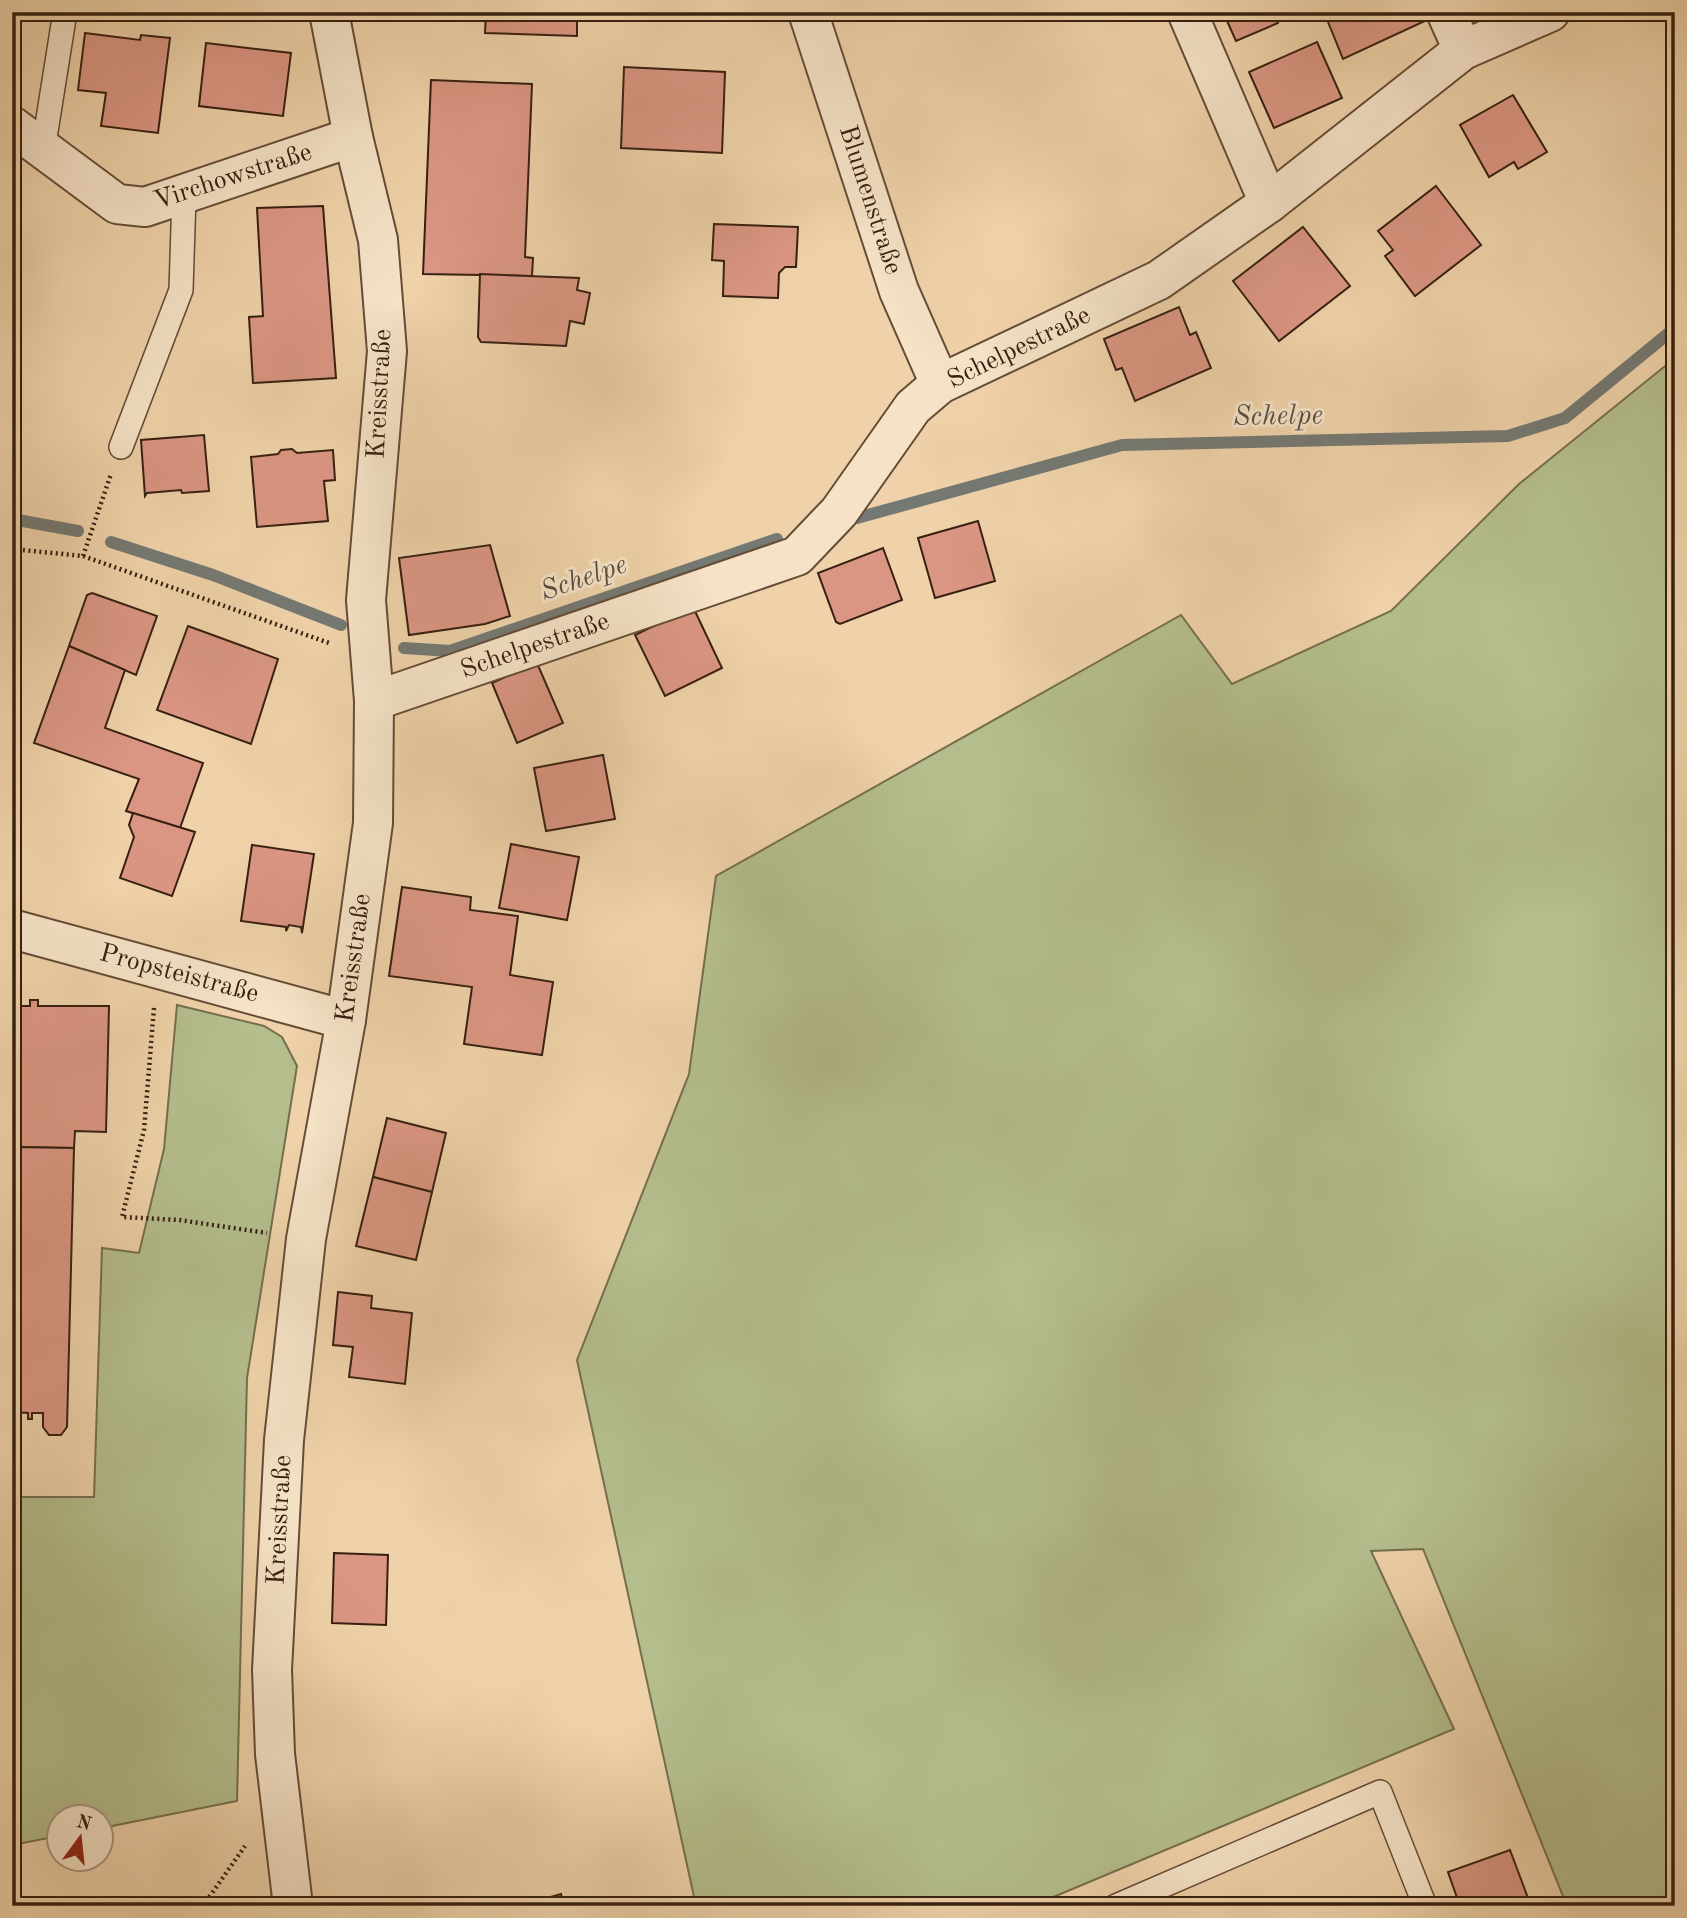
<svg xmlns="http://www.w3.org/2000/svg" width="1687" height="1918" font-family="'Old Standard TT',serif">
<style>
.green{fill:#b4bd8c;stroke:#766e4e;stroke-width:2}
.lines{fill:none;stroke-linecap:round;stroke-linejoin:round}
.stream{stroke:#757973;stroke-width:12}
.building{fill:#db9683;stroke:#372011;stroke-width:2}
.service-casing{stroke:#654c37;stroke-width:26}
.minor-casing{stroke:#654c37;stroke-width:42}
.path{stroke:#372011;stroke-width:4.5;stroke-dasharray:2 3.5;stroke-linecap:butt}
.service{stroke:#f5e2c7;stroke-width:23}
.minor{stroke:#f5e2c7;stroke-width:38}
.labels{text-anchor:middle;dominant-baseline:central;stroke-width:6;stroke-linejoin:round;paint-order:stroke}
.street-label{font-size:26px;fill:#372011;stroke:#f5e2c7}
.water-label{font-size:28px;font-style:italic;fill:#564d42;stroke:#f5e2c7}
</style>
<rect width="100%" height="100%" fill="#efd2a9"/>
<filter id="stains"><feTurbulence type="fractalNoise" baseFrequency=".00286" numOctaves="4"/><feColorMatrix values="0 0 0 0 .2 0 0 0 0 .09 0 0 0 0 .02 0 0 0 .5 -.17"/></filter>
<radialGradient id="worn" r=".72"><stop offset=".6" stop-color="#630" stop-opacity="0"/><stop offset="1" stop-color="#630" stop-opacity=".3"/></radialGradient>
<!-- green -->
<g class="green">
<path d="M1675,358V1906H1567L1423,1549L1371,1551L1454,1729L1032,1906H696L577,1360L689,1074L716,876L1181,615L1232,684L1391,611L1519,484Z"/>
<path d="M177,1005L264,1026L282,1037L297,1066L247,1378L237,1801L102,1828V1816H60L59,1836L12,1845V1497H94L102,1248L139,1253L164,1149Z"/>
</g>
<g class="lines">
<!-- stream -->
<g class="stream">
<path d="M857,518L1122,445L1508,436L1565,418L1675,328"/>
<path d="M12,519L78,531"/>
<path d="M111,542L213,575L341,625"/>
<path d="M404,648L450,651L777,539"/>
</g>
</g>
<!-- building -->
<g class="building">
<path d="M486,12H577V36L485,33Z"/>
<path d="M1223,12H1274L1278,23L1236,41Z"/>
<path d="M1324,12H1424L1427,20L1343,59Z"/>
<path d="M85,33L140,40L141,35L170,38L158,133L101,126L106,93L78,90Z"/>
<path d="M1317,42L1342,98L1274,128L1249,72Z"/>
<path d="M206,43L291,53L283,116L199,106Z"/>
<path d="M624,67L725,72L722,153L621,148Z"/>
<path d="M431,80L532,84L525,257L533,258L532,276L423,274Z"/>
<path d="M1513,95L1547,152L1518,169L1514,162L1489,177L1460,125Z"/>
<path d="M1436,186L1481,245L1415,296L1385,256L1393,250L1378,231Z"/>
<path d="M323,206L336,378L253,383L249,317L263,316L257,208Z"/>
<path d="M714,224L798,227L796,267H785L779,273L778,298L723,296L724,261L712,260Z"/>
<path d="M1303,227L1350,286L1279,341L1233,281Z"/>
<path d="M480,274L579,278L577,290L590,293L584,324L570,321L566,346L481,342L478,337Z"/>
<path d="M1179,307L1190,335L1196,332L1211,368L1135,401L1122,368L1116,370L1104,339Z"/>
<path d="M204,435L209,491L182,493L181,490L147,493L145,496L141,440Z"/>
<path d="M292,449L297,453L333,450L335,480L324,481L328,521L257,527L251,457L278,454L281,450Z"/>
<path d="M978,521L995,581L935,598L918,538Z"/>
<path d="M490,545L510,616L485,624L409,635L399,558Z"/>
<path d="M883,548L902,600L840,624L836,622L818,573Z"/>
<path d="M92,593L157,616L136,675L69,646L87,595Z"/>
<path d="M693,607L722,668L665,696L635,635Z"/>
<path d="M188,626L278,659L251,744L157,710Z"/>
<path d="M69,646L125,670L105,728L203,763L180,828L126,811L139,779L34,743Z"/>
<path d="M537,663L563,723L517,743L492,683Z"/>
<path d="M603,755L615,819L546,831L534,768Z"/>
<path d="M133,813L195,832L172,896L120,878L134,837L129,825Z"/>
<path d="M511,844L579,857L567,920L499,908Z"/>
<path d="M252,845L314,854L302,933L301,927L289,925L286,931V927L241,921Z"/>
<path d="M402,887L471,897L470,910L518,916L510,975L553,982L542,1055L464,1044L472,987L389,976Z"/>
<path d="M30,1000H38V1006H109L106,1132L75,1131L74,1148L12,1147V1006H30Z"/>
<path d="M387,1118L446,1133L432,1192L373,1177Z"/>
<path d="M12,1147L74,1148L67,1427L61,1435H49L43,1427V1413H32V1419H28V1413L12,1412Z"/>
<path d="M373,1177L432,1192L416,1260L356,1246Z"/>
<path d="M338,1292L372,1296L371,1308L412,1313L405,1384L349,1377L353,1347L333,1345Z"/>
<path d="M334,1553L388,1555L386,1625L332,1623Z"/>
<path d="M1510,1850L1531,1906H1460L1448,1872Z"/>
<path d="M561,1894L564,1906H523V1905Z"/>
</g>
<g class="lines">
<defs>
<g id="service">
<path d="M43,150L65,12"/>
<path d="M121,447L181,290L184,196"/>
<path d="M1116,1906L1380,1792L1425,1906"/>
</g>
<g id="minor">
<path d="M808,12L899,291L940,384"/>
<path d="M1187,12L1269,203"/>
<path d="M1446,12L1463,50"/>
<path d="M12,126L117,204L145,207L353,137"/>
<path d="M374,701L797,556L839,512L913,407L940,384L1159,280L1269,203L1463,50L1550,12"/>
<path d="M12,929L346,1020"/>
<path d="M293,1906L275,1754L272,1670L284,1440L306,1239L346,1020L373,823L374,701L366,600L387,351L378,240L353,137L329,12"/>
</g>
</defs>
<!-- service casing -->
<use href="#service" class="service-casing"/>
<!-- minor casing -->
<use href="#minor" class="minor-casing"/>
<!-- path -->
<g class="path">
<path d="M12,549L83,556L329,643"/>
<path d="M83,556L111,474"/>
<path d="M154,1008L144,1130L122,1217L179,1220L267,1233"/>
<path d="M203,1906L245,1846"/>
</g>
<!-- service -->
<use href="#service" class="service"/>
<!-- minor -->
<use href="#minor" class="minor"/>
</g>
<g class="labels">
<!-- street labels -->
<g class="street-label">
<text transform="translate(233 177) rotate(-18)">Virchowstraße</text>
<text transform="translate(870 200) rotate(72)">Blumenstraße</text>
<text transform="translate(1019 348) rotate(-26)">Schelpestraße</text>
<text transform="translate(380 394) rotate(-87)">Kreisstraße</text>
<text transform="translate(535 646) rotate(-19)">Schelpestraße</text>
<text transform="translate(354 958) rotate(-82)">Kreisstraße</text>
<text transform="translate(179 974) rotate(15)">Propsteistraße</text>
<text transform="translate(280 1520) rotate(-87)">Kreisstraße</text>
</g>
<!-- water labels -->
<g class="water-label">
<text transform="translate(1278 417) rotate(-1)">Schelpe</text>
<text transform="translate(584 579) rotate(-19)">Schelpe</text>
</g>
</g>
<!-- margin -->
<rect width="1687" height="1918" fill="none" stroke="#efd2a9" stroke-width="42"/>
<rect x="14" y="14" width="1659" height="1890" fill="none" stroke="#372011" stroke-width="3.5"/>
<rect x="21" y="21" width="1645" height="1876" fill="none" stroke="#372011" stroke-width="2"/>
<!-- north arrow -->
<g transform="translate(80 1838) rotate(15)"><circle r="33" fill="#f5e2c7" stroke="#a9947e" stroke-width="2"/>
<path d="M0-5L12 26L0 18L-12 26Z" fill="#8f2418"/>
<text y="-10" font-size="19" font-weight="bold" text-anchor="middle" fill="#372011">N</text>
</g>
<rect width="100%" height="100%" filter="url(#stains)"/>
<rect width="100%" height="100%" fill="url(#worn)"/>
</svg>
